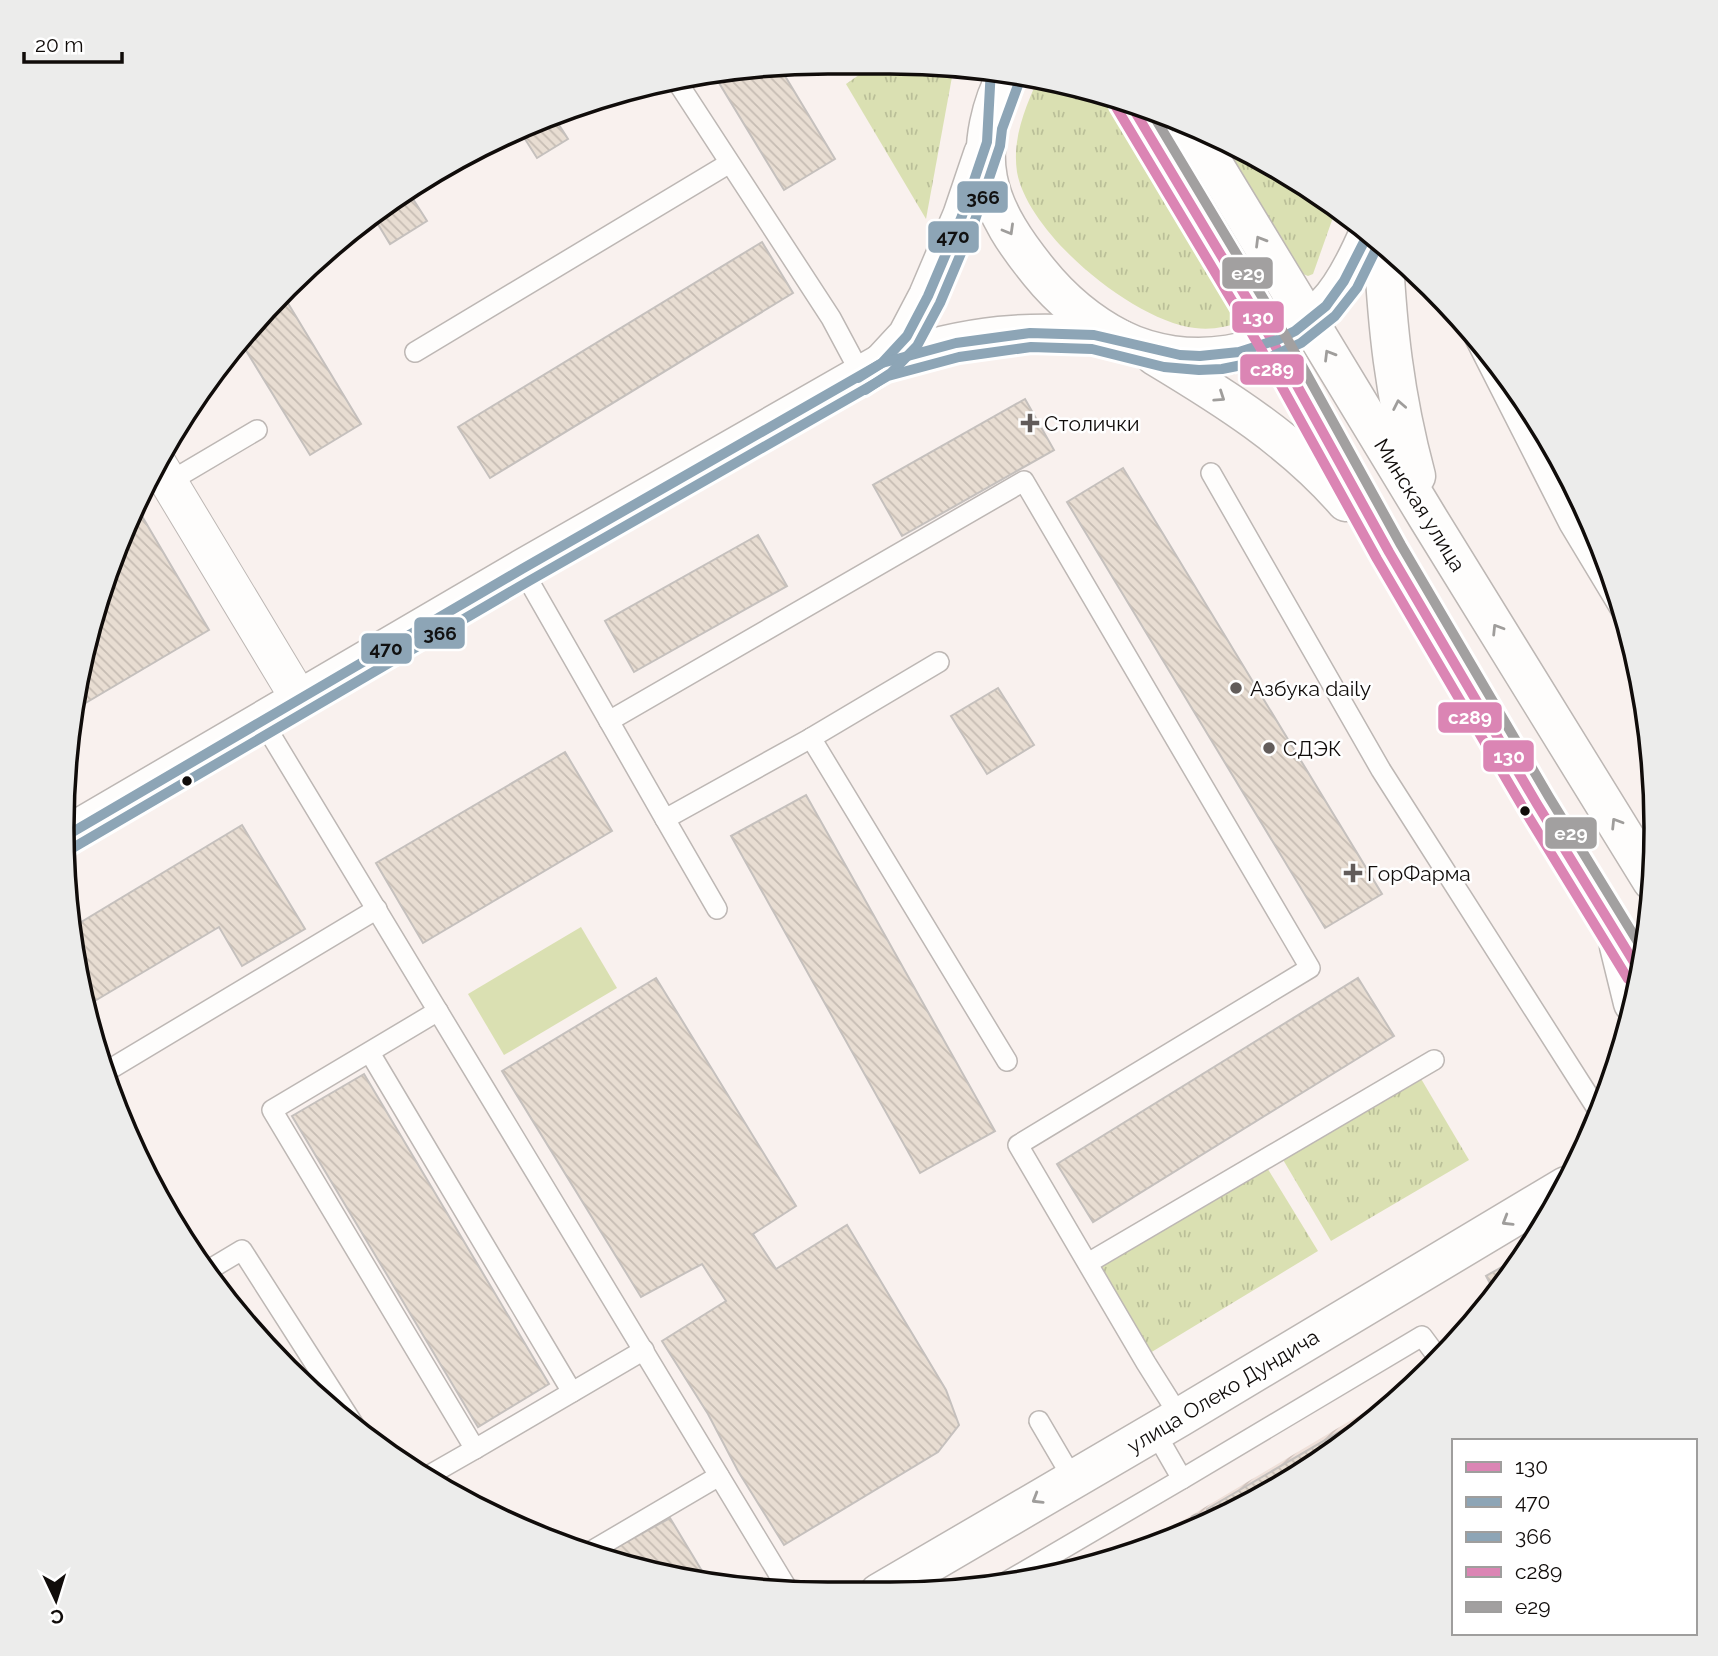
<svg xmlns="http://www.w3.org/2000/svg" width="1718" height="1656" font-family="Raleway,sans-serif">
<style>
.industrial{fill:url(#industrial-furrows)}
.grass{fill:url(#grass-tufts)}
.pitch{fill:#dae0b2}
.building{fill:url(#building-back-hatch);stroke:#c5c0bd;stroke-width:2}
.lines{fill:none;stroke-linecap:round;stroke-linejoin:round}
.lane-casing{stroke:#bdb7b4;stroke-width:22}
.street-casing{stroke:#bdb7b4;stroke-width:39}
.secondary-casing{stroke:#bdb7b4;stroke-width:41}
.lane{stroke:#fefdfc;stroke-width:19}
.street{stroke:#fefdfc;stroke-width:37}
.secondary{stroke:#fefdfc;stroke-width:38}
.bus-1-casing{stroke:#fff;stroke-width:16}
.bus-2-casing{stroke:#fff;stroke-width:16}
.bus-3-casing{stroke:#fff;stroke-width:16}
.bus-4-casing{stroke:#fff;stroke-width:16}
.bus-5-casing{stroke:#fff;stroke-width:16}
.bus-1{stroke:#db85b4;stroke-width:10}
.bus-2{stroke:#8da5b6;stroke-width:10}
.bus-3{stroke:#8da5b6;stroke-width:10}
.bus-4{stroke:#db85b4;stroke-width:10}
.bus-5{stroke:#a2a0a0;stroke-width:10}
.oneway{stroke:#9f9d9b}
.poi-dot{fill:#625c5a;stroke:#fff;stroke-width:2.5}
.bus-dot{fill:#100c0a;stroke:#fff;stroke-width:2.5}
.labels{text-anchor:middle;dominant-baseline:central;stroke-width:5;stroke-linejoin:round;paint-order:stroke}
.poi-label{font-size:21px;fill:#100c0a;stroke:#fff;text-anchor:start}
.street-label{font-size:21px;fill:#100c0a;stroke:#fff}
.rim{fill:none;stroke:#100c0a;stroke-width:3.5}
.line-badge{stroke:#fff;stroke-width:2.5}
.badge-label{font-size:19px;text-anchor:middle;font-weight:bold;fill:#fff}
.pale-badge-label{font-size:19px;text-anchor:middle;font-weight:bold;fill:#111}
</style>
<defs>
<pattern id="industrial-furrows" width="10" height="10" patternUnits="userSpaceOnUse" patternTransform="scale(1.75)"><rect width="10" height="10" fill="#efe0d9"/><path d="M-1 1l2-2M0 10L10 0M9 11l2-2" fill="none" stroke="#ccbfb9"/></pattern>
<pattern id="grass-tufts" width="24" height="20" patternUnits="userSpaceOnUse" patternTransform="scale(1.75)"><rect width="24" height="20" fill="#dae0b2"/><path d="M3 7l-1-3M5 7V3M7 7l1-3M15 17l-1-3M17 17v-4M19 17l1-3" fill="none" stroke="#babf98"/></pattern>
<pattern id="building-back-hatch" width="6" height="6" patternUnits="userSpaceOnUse" patternTransform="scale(1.75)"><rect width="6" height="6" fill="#e8ddd2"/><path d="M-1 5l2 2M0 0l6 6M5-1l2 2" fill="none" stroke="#c6bcb3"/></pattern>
</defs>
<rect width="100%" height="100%" fill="#f9f1ee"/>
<!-- industrial -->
<path class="industrial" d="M1405,1388L1407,1390L1357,1436L1229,1515L1123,1556Z"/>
<!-- grass -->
<g class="grass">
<path d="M876,63L954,66L926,219L846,84Z"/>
<path d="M1038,79L1105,95L1242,322C1226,327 1212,330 1195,328C1133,321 1028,234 1017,172C1012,139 1025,108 1038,79Z"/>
<path d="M1219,139L1273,164L1336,209L1313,274L1308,276L1298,272Z"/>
<path d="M1420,1077L1469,1160L1331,1241L1282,1158Z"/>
<path d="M1266,1166L1318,1251L1150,1353L1098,1267Z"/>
</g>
<!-- pitch -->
<path class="pitch" d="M581,927L617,988L504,1055L468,994Z"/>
<!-- building -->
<g class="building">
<path d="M779,66L835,159L784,190L713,73Z"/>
<path d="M552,114L568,139L537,158L518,128L534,120Z"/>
<path d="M406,188L427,221L390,244L373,216Z"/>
<path d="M762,242L793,293L490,478L458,427Z"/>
<path d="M283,295L361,424L310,455L239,339L252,322Z"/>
<path d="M1025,399L1054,450L902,536L873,485Z"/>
<path d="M1123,468L1382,894L1325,928L1067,502Z"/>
<path d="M136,506L209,630L72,711L95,611L105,605L99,595L102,581Z"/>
<path d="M758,535L787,586L634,672L605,621Z"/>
<path d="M998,688L1034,745L987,774L951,716Z"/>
<path d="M565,752L612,831L423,943L376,863Z"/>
<path d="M806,795L995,1131L920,1173L731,836Z"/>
<path d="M242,825L305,929L242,966L219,927L88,1005L73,927Z"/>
<path d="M656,978L796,1206L753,1234L776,1269L847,1225L946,1390L959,1425L938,1452L784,1545L738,1471L708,1414L662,1341L726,1301L702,1264L641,1297L502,1071Z"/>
<path d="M1358,978L1394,1036L1093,1222L1057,1164Z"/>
<path d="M364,1074L549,1384L478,1427L292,1116Z"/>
<path d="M1523,1255L1495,1293L1486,1276Z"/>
<path d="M1382,1407L1384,1411L1357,1436L1229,1515L1214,1521L1207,1509Z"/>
<path d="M670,1518L708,1581L629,1569L615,1563L608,1552Z"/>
<path d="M1181,1524L1186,1532L1138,1550Z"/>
</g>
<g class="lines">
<defs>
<g id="lane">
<path d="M674,77L831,318L862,376"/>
<path d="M1472,333L1569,524L1628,622"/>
<path d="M415,352L728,164"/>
<path d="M1211,473L1381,770L1599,1112"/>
<path d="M169,482L257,430"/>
<path d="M522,569L609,721L1024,481L1310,968L1018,1145L1146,1363L1180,1417"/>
<path d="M609,721L665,819L811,738L1007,1061"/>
<path d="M263,722L790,1593"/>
<path d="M811,738L939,662"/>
<path d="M665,819L717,909"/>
<path d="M438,1011L272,1110L475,1449L644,1350"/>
<path d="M370,1053L572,1392"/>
<path d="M102,1074L377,909"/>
<path d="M1088,1263L1434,1060"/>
<path d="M207,1271L242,1250L361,1436"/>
<path d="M1039,1421L1073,1479"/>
<path d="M1155,1432L1182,1479L1422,1336L1439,1359"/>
<path d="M426,1477L475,1449"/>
<path d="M1199,1524L1200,1527"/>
<path d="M588,1553L719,1476"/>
<path d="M1006,1582L1182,1479"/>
</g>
<path id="street" d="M156,461L300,700"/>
<g id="secondary">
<path d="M1008,72C991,103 981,144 988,179C995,214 1017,245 1039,272C1060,298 1089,323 1120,339C1186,372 1274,359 1326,305C1343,288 1359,255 1369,232"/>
<path d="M1128,100L1273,342L1389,552L1537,804L1640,972"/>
<path d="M1191,127L1428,518L1652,881"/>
<path d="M1383,242C1387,326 1394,394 1416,476"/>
<path d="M1155,356C1225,398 1292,440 1346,502"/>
<path d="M882,363L907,336L928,296L962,216L983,154"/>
<path d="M64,837L522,569L882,363C966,335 1032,327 1120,339"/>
<path d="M1619,946L1633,1003"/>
<path d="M879,1593L1180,1417L1566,1186"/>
</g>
</defs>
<!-- lane casing -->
<use href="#lane" class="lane-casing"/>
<!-- street casing -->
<use href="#street" class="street-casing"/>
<!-- secondary casing -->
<use href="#secondary" class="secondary-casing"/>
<!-- lane -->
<use href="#lane" class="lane"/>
<!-- street -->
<use href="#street" class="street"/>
<!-- secondary -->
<use href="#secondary" class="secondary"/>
<defs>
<path id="bus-1" d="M1128,100L1273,342L1389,552L1537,804L1640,972"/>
<g id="bus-2">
<path d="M858,378L882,363L907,336L928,296L962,216L987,142L991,68"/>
<path d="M64,837L522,569L882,363L956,343L1030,333L1094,335L1180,355L1200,356L1239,352L1277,340L1295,331L1326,306L1344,281L1369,232"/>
</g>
<g id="bus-3">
<path d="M865,390L891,373L917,346L940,303L975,220L1000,146L1002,129L1021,77"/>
<path d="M71,849L529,581L888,376L959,357L1031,347L1092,349L1164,367L1199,370L1222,369L1262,361L1301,343L1335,316L1357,288L1380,241"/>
</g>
<path id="bus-4" d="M1116,107L1261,349L1377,559L1525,811L1628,979"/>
<path id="bus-5" d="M1149,108L1285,335L1401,545L1549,797L1644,952"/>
</defs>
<!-- bus-1 casing -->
<use href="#bus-1" class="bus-1-casing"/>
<!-- bus-2 casing -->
<use href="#bus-2" class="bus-2-casing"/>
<!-- bus-3 casing -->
<use href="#bus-3" class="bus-3-casing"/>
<!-- bus-4 casing -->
<use href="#bus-4" class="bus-4-casing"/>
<!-- bus-5 casing -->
<use href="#bus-5" class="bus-5-casing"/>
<!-- bus-1 -->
<use href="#bus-1" class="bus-1"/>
<!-- bus-2 -->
<use href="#bus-2" class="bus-2"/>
<!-- bus-3 -->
<use href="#bus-3" class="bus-3"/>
<!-- bus-4 -->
<use href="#bus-4" class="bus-4"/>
<!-- bus-5 -->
<use href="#bus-5" class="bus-5"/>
</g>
<!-- one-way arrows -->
<defs><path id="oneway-chevron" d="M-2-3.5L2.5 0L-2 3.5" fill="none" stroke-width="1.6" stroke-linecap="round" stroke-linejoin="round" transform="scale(1.75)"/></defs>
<g class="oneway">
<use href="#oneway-chevron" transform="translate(1009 230) rotate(60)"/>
<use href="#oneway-chevron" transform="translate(1260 241) rotate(-121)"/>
<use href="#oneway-chevron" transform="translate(1329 355) rotate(-121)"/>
<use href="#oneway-chevron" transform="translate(1220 397) rotate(34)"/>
<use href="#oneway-chevron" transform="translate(1399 405) rotate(-101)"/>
<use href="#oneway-chevron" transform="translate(1497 629) rotate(-122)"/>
<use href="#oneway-chevron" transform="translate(1616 823) rotate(-122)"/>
<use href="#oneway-chevron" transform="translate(1507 1221) rotate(149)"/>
<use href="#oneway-chevron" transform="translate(1037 1499) rotate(149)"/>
</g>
<!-- markers -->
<g class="poi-dot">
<path d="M1026.5 412.5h7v7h7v7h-7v7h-7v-7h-7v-7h7z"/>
<circle cx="1236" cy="688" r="7"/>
<circle cx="1269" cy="748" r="7"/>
<path d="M1349.5 862.5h7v7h7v7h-7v7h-7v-7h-7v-7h7z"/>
</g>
<g class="bus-dot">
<circle cx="187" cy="781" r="6"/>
<circle cx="1525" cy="811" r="6"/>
</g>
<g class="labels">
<!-- poi labels -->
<g class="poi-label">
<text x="1044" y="423">Столички</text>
<text x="1250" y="688">Азбука daily</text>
<text x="1283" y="748">СДЭК</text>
<text x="1367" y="873">ГорФарма</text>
</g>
<!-- street labels -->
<g class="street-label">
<text transform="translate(1420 505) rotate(58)">Минская улица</text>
<text transform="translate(1223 1391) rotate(-31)">улица Олеко Дундича</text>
</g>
</g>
<!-- crop -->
<path d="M0 0H1718V1656H0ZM828 74H890A754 754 0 0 1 1644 828V828A754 754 0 0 1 890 1582H828A754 754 0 0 1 74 828V828A754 754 0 0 1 828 74Z" fill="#ececeb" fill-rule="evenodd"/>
<path class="rim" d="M828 74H890A754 754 0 0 1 1644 828V828A754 754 0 0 1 890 1582H828A754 754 0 0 1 74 828V828A754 754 0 0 1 828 74Z"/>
<g class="line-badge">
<rect x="956" y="180" width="53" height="34" rx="7" fill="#8da5b6"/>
<rect x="927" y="220" width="53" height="34" rx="7" fill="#8da5b6"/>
<rect x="1221" y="256" width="53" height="34" rx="7" fill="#a2a0a0"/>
<rect x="1231" y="300" width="54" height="34" rx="7" fill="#db85b4"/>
<rect x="1239" y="353" width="66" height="33" rx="7" fill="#db85b4"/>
<rect x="413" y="616" width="53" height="34" rx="7" fill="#8da5b6"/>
<rect x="360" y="632" width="53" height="33" rx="7" fill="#8da5b6"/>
<rect x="1437" y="701" width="66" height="33" rx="7" fill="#db85b4"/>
<rect x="1482" y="739" width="53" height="34" rx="7" fill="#db85b4"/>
<rect x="1544" y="816" width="54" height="34" rx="7" fill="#a2a0a0"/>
</g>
<g class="badge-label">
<text x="1248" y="280">е29</text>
<text x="1258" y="324">130</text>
<text x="1272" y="376">с289</text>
<text x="1470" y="724">с289</text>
<text x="1509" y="763">130</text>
<text x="1571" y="840">е29</text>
</g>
<g class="pale-badge-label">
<text x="983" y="204">366</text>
<text x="953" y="243">470</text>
<text x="440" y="640">366</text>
<text x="386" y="655">470</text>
</g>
<!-- legend -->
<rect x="1452" y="1439" width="245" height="196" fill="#ffffff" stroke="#9f9e9d" stroke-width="2"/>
<rect x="1466" y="1462" width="35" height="10" fill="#db85b4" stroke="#9f9e9d" stroke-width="2"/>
<text x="1515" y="1474" font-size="21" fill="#100c0a">130</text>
<rect x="1466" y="1497" width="35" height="10" fill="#8da5b6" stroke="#9f9e9d" stroke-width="2"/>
<text x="1515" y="1509" font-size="21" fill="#100c0a">470</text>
<rect x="1466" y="1532" width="35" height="10" fill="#8da5b6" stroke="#9f9e9d" stroke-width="2"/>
<text x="1515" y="1544" font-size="21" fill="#100c0a">366</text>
<rect x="1466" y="1567" width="35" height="10" fill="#db85b4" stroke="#9f9e9d" stroke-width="2"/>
<text x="1515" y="1579" font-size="21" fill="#100c0a">с289</text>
<rect x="1466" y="1602" width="35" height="10" fill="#a2a0a0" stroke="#9f9e9d" stroke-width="2"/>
<text x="1515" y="1614" font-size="21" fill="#100c0a">е29</text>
<!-- north arrow -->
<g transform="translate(56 1600) rotate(176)" stroke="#ffffff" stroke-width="5" paint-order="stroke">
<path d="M0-5L12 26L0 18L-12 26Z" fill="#100c0a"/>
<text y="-10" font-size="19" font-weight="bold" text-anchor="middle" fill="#100c0a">С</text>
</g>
<!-- scale -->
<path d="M24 52v10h98v-10" fill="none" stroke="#100c0a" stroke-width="3.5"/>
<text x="35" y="52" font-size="21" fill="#100c0a" stroke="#ffffff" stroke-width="5" paint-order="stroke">20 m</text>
</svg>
